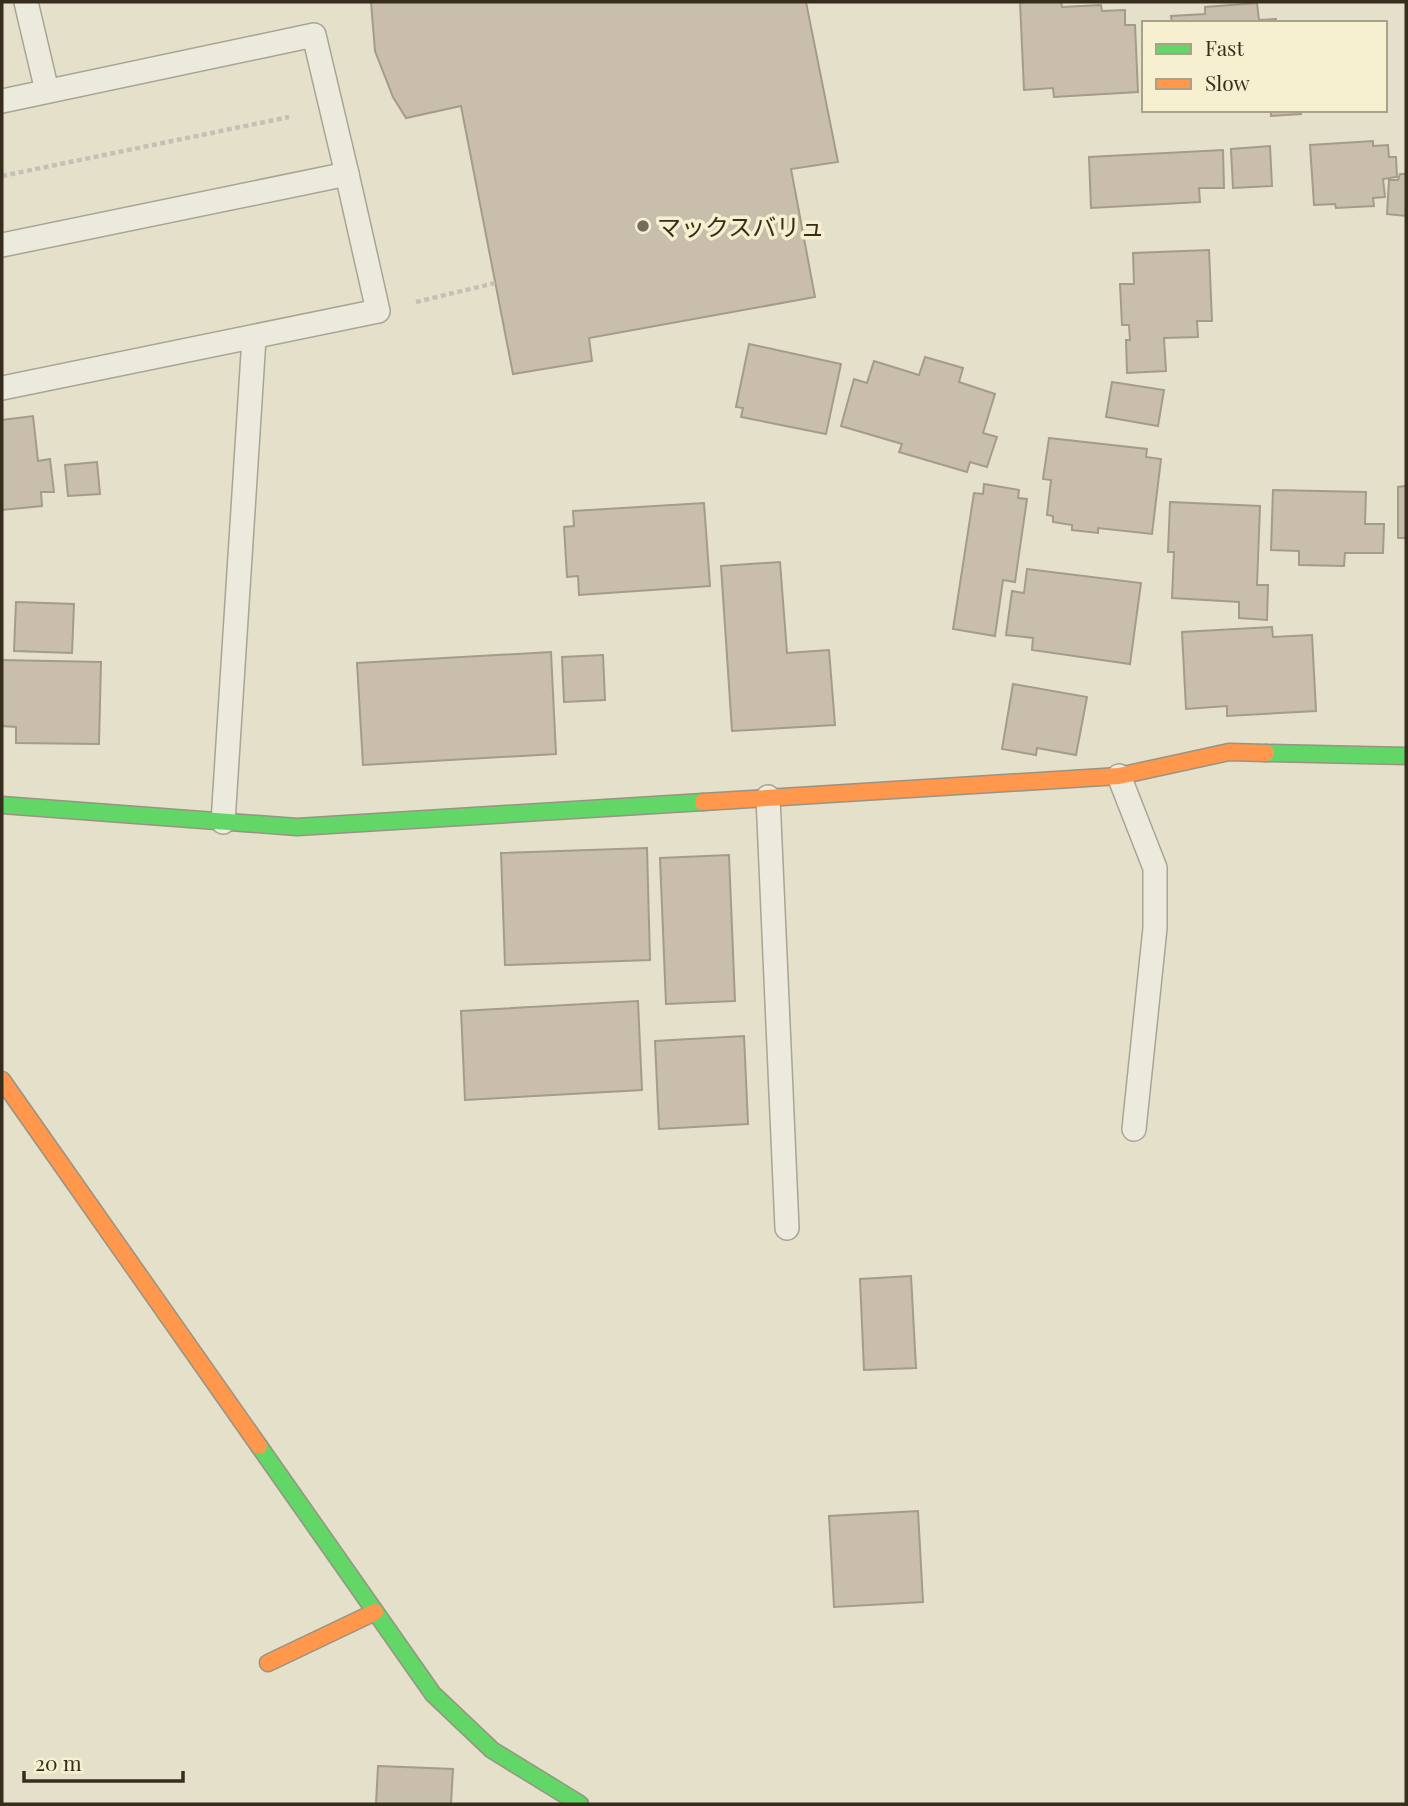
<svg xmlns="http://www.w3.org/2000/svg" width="1408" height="1806" font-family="'Playfair Display','Noto Sans JP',serif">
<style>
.building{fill:#c8beab;stroke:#a49b8a;stroke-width:2}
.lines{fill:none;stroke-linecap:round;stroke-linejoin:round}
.lane-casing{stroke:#a9a494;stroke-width:26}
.fast-casing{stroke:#989384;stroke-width:19}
.slow-casing{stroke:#989384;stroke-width:19}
.path{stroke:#c4c1b4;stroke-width:4.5;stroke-dasharray:5 3.5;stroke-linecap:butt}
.lane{stroke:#ece9dd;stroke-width:23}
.fast{stroke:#63d668;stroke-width:16}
.slow{stroke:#ff974d;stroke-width:16}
.poi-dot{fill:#746c5a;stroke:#f6f0d0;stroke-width:2.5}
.labels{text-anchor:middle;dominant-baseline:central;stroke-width:7;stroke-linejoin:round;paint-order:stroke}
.poi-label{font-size:24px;fill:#372d1d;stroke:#f6f0d0;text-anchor:start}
</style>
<rect width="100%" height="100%" fill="#e4e0ca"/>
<!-- building -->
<g class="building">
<path d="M371,2H806L838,162L791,169L815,297L589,338L592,361L513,374L461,106L406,118L393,97L375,51Z"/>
<path d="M1020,2H1061L1062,7L1101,5L1102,11L1125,10V25H1135L1138,92L1054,97L1053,88L1024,90Z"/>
<path d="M1257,3L1259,20L1276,19V23H1172L1171,16L1205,14V7Z"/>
<path d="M1271,110H1301V114L1271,116Z"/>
<path d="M1373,141V146L1388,145L1389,157H1396L1397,177L1383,179L1385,197L1373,198L1374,206L1336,208L1335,204L1314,205L1310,145Z"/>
<path d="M1270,146L1272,186L1233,188L1231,149Z"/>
<path d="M1223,150L1224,188H1199L1200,202L1091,208L1089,157Z"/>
<path d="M1400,174H1406V216L1387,214L1389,180H1398Z"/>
<path d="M1209,250L1212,321H1197L1198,337L1164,338L1166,371L1127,373L1126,340H1130L1129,325H1122L1120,284H1134L1133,253Z"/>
<path d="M749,344L841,364L826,434L741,417L743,408L736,407Z"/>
<path d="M925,357L963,368L959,382L995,394L983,433L997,437L987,467L970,462L967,472L899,452L902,444L841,426L854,379L867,383L874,361L919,375Z"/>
<path d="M1112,382L1164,390L1158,426L1106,417Z"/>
<path d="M33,416L38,461L50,459L54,492H41L42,506L2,510V420Z"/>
<path d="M1049,438L1147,449L1146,457L1161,459L1152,534L1098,528V533L1072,530V525L1053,522V516L1047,515L1051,480L1043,479Z"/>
<path d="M97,462L100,494L68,496L65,465Z"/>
<path d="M984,484L1019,490L1018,498L1027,499L1015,582L1003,580L995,636L953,629L974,493L983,494Z"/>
<path d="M1406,486V538H1398V487Z"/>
<path d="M1273,490L1366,492L1365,524H1384L1383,553H1345L1344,566L1299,565V551L1271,550Z"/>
<path d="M1170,502L1260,506L1257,585H1268L1267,620L1239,618V602L1172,598L1174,552H1168Z"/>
<path d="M704,503L710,586L579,595L578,576L567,577L564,527L574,526L573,511Z"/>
<path d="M780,562L787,653L829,650L835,725L732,731L721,566Z"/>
<path d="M1027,569L1141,583L1130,664L1032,650L1033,638L1006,635L1012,591L1024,593Z"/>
<path d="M16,602L74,604L72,653L14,651Z"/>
<path d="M1272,627L1273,637L1312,635L1316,711L1227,716V706L1186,709L1182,632Z"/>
<path d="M551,652L556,754L363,765L357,663Z"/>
<path d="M603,655L605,700L564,702L562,657Z"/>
<path d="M2,660L101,662L99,744L16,743V727L2,726Z"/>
<path d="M1013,684L1087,697L1076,755L1037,748L1036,755L1002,749Z"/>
<path d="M647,848L650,960L505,965L501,853Z"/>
<path d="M729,855L735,1001L666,1004L660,858Z"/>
<path d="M638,1001L642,1090L465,1100L461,1011Z"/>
<path d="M744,1036L748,1124L659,1129L655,1041Z"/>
<path d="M911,1276L916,1368L864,1370L860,1279Z"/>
<path d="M918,1511L923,1602L834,1607L829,1516Z"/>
<path d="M378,1766L453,1769L451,1804H376Z"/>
</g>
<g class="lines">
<defs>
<g id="lane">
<path d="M26,2L47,91"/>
<path d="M2,101L314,35L347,174"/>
<path d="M2,245L347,174L378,311L2,388"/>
<path d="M1119,776L1155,868V928L1134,1129"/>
<path d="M768,797L787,1228"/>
<path d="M223,822L254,338"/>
</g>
<g id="fast">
<path d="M1266,753L1406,756"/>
<path d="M2,805L297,827L703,802"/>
<path d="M259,1446L433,1694L492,1750L580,1804"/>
</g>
<g id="slow">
<path d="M703,802L1119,776L1229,752L1266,753"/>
<path d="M2,1080L259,1446"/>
<path d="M268,1663L375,1612"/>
</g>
</defs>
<!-- lane casing -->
<use href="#lane" class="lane-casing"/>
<!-- fast casing -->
<use href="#fast" class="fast-casing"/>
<!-- slow casing -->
<use href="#slow" class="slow-casing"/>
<!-- path -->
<g class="path">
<path d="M2,176L289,117"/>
<path d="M416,302L495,283"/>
</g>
<!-- lane -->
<use href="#lane" class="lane"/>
<!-- fast -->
<use href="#fast" class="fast"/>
<!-- slow -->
<use href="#slow" class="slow"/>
</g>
<!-- markers -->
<circle class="poi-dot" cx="643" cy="226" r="7"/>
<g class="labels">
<!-- poi labels -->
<g class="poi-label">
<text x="657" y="226">マックスバリュ</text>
</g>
</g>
<!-- border -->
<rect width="1408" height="1806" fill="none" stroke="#372d1d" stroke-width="7"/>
<!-- legend -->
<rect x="1142" y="21" width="245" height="91" fill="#f6f0d0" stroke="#aaa288" stroke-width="2"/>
<rect x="1156" y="44" width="35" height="10" fill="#63d668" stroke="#aaa288" stroke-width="2"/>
<text x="1205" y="56" font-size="21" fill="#372d1d">Fast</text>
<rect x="1156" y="79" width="35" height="10" fill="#ff974d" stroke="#aaa288" stroke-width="2"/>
<text x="1205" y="91" font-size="21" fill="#372d1d">Slow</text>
<!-- scale -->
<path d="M24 1771v10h159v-10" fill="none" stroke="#372d1d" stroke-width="3.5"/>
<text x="35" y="1771" font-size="21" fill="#372d1d" stroke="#f6f0d0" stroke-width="5" paint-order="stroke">20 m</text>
</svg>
